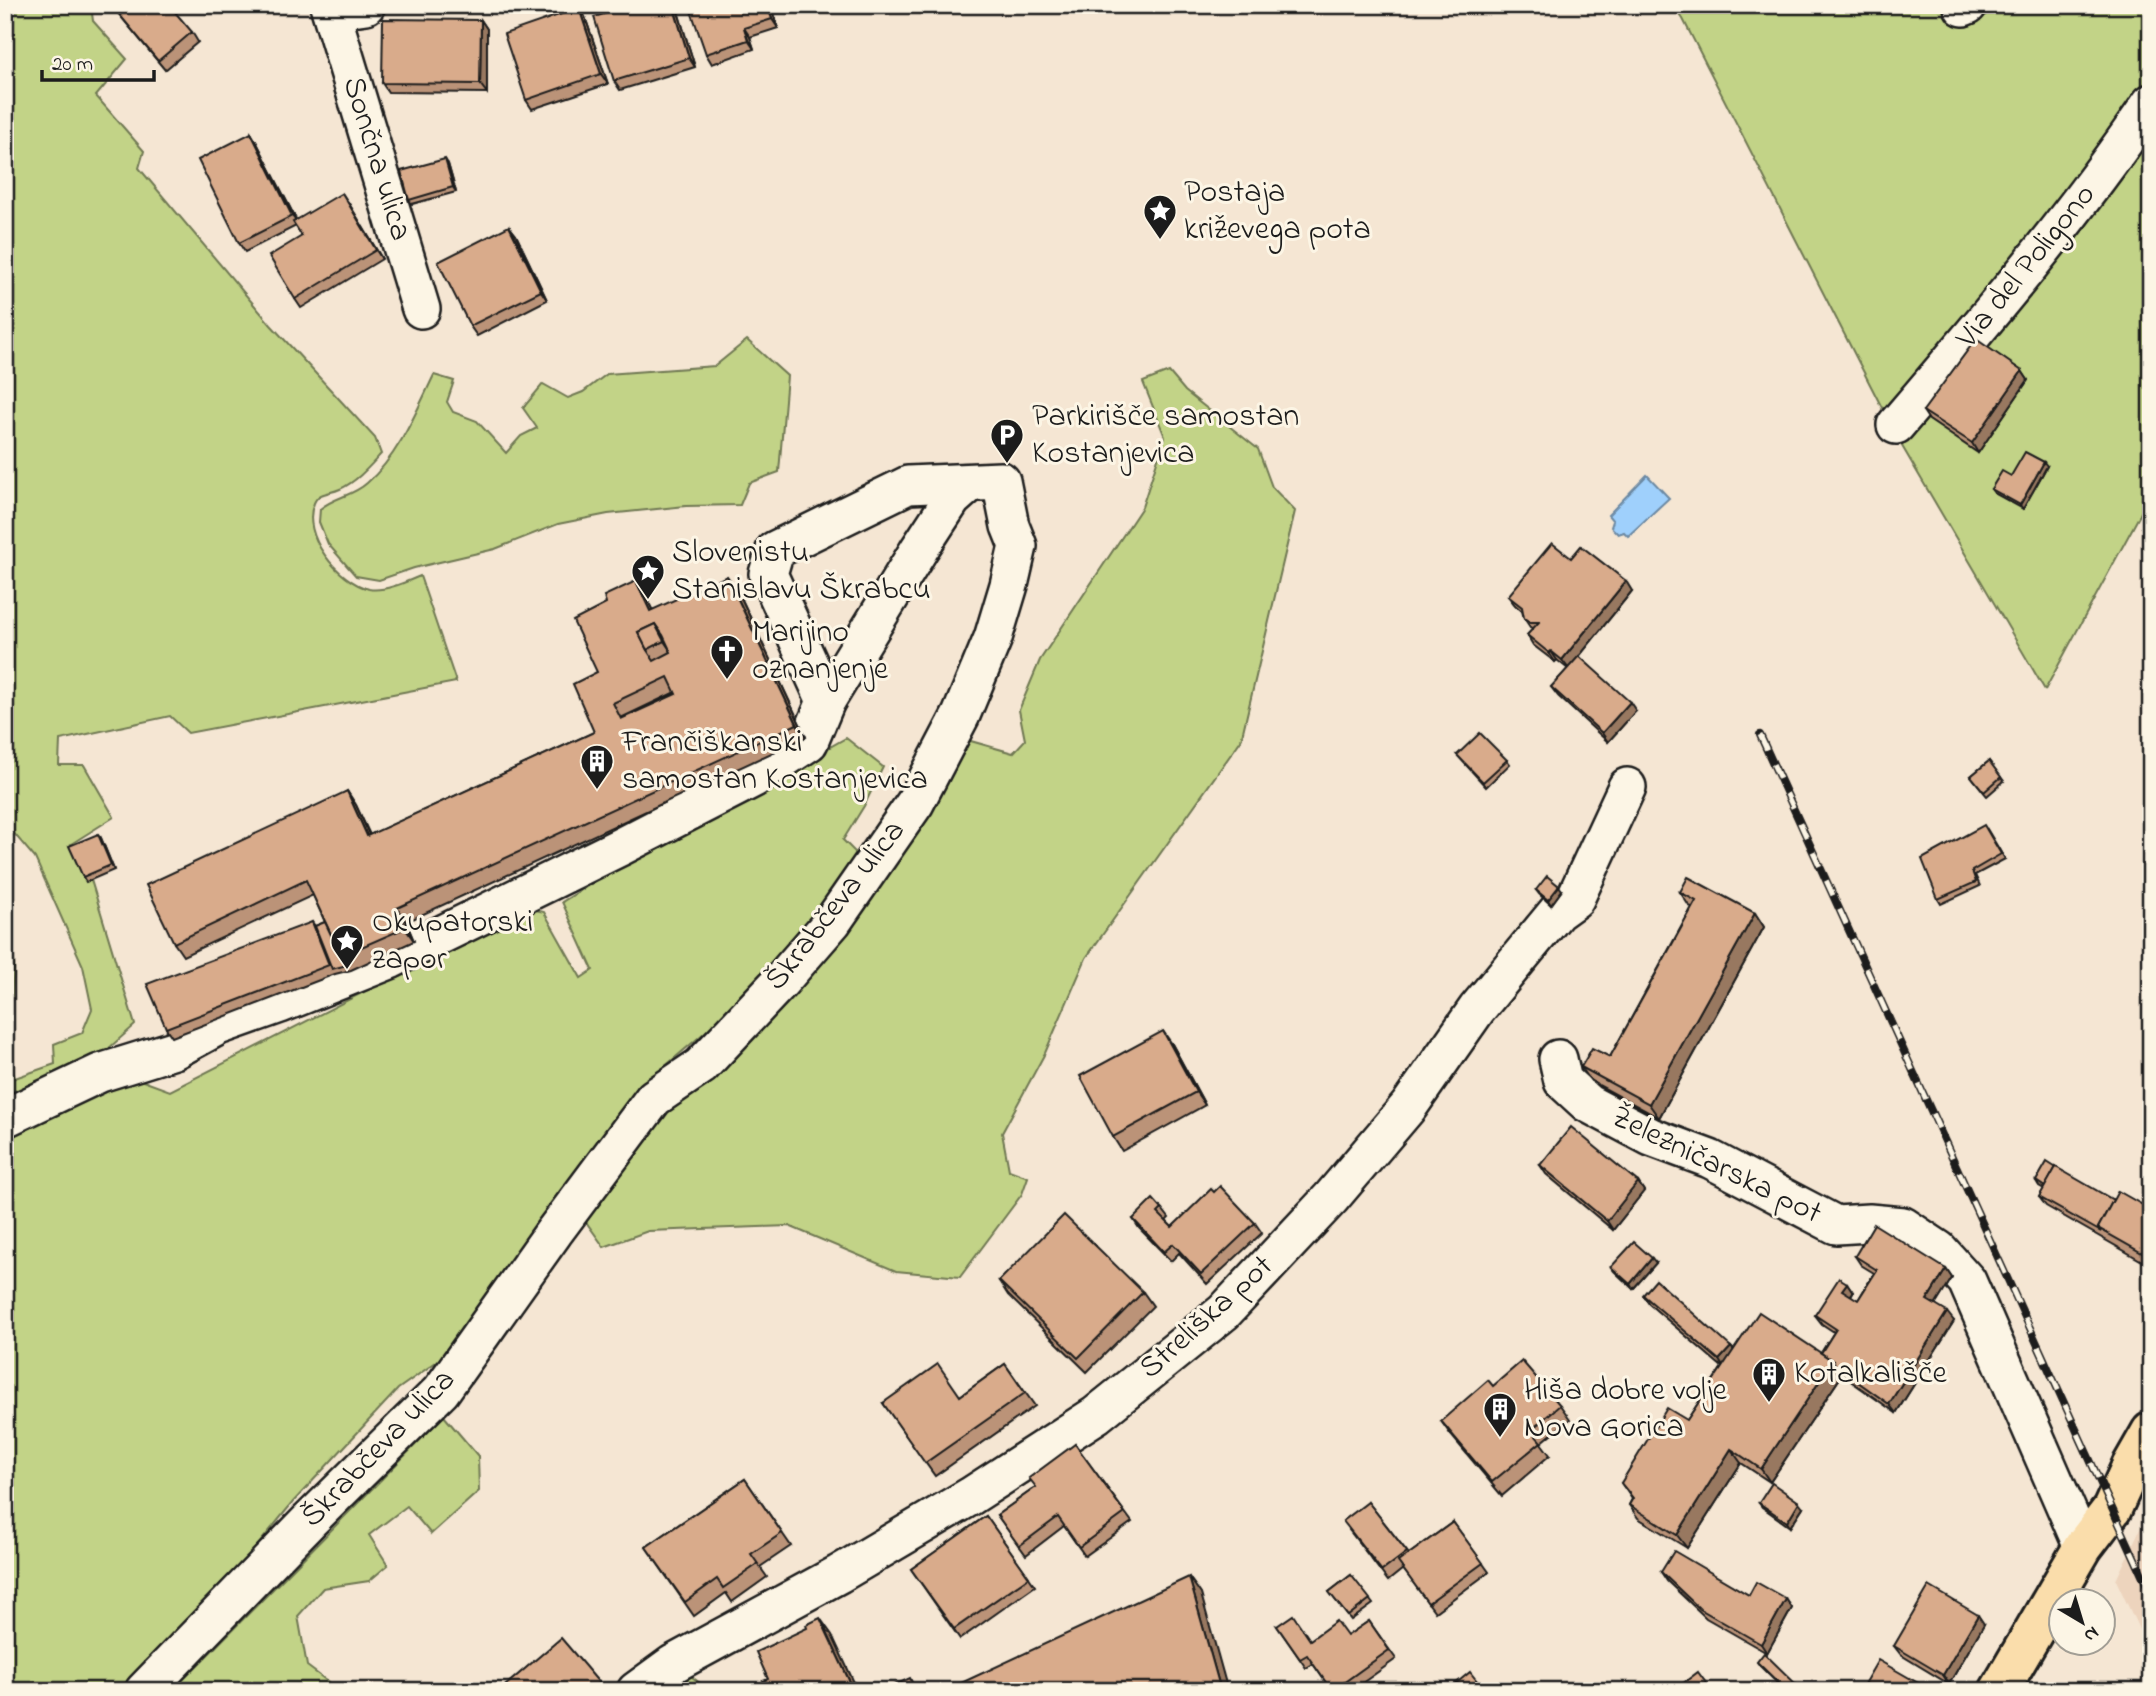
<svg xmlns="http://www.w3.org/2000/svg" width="2156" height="1696" font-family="'Indie Flower',sans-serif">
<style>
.built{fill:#edd4bd}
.green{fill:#c2d387;stroke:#6f7852;stroke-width:2}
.water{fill:#9fd0fc;stroke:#6b88a2;stroke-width:2}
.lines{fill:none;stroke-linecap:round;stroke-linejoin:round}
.minor-casing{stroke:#1c1c1c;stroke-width:42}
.major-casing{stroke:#1c1c1c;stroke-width:44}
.minor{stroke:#fcf5e5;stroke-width:37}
.major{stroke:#faddab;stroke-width:38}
.rail-casing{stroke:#1c1c1c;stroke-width:8}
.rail{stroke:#fcf5e5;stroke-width:5;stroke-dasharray:16;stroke-linecap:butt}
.wall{fill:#bb9378;stroke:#1c1c1c;stroke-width:2;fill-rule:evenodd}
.shaded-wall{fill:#987861;stroke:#1c1c1c;stroke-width:2}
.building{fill:#d9ab8b;stroke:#1c1c1c;stroke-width:2;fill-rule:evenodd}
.labels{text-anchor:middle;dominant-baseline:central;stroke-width:6;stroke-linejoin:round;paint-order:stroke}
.street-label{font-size:32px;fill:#1c1c1c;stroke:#fcf5e5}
.poi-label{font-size:32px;fill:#1c1c1c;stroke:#fcf5e5;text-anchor:start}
</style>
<rect width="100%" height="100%" fill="#f5e6d3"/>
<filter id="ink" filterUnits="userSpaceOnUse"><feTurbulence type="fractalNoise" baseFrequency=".0143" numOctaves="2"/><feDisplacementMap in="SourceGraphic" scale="14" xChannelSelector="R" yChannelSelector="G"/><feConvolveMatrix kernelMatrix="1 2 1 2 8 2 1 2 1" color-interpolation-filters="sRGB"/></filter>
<g filter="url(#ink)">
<!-- built -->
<path class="built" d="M2149,1510L2151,1511V1655L2116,1580Z"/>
<!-- green -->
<g class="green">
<path d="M5,5H91L93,21L127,59L96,96L144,151L139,168L271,325L375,438L381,454C368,468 357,481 340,489C330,494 319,491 314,503C300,535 339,582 369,589C384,592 406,582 420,576L456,682L188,733L170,716L60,740L59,765H84L114,817L71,844L91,880L135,1025L89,1066L5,1107V898L14,966L8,1059L15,1078L55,1064L54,1044L82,1033L92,1009L83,966L35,858L5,823Z"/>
<path d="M1673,5H2151V494L2045,690L1899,441L1683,19Z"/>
<path d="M747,340L787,376L779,472L749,483L740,505L686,506L608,514L558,524L495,549L414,568L379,580L356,576L328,544L319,522L320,509C334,497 353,496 367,483C399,455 416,412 434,375L454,381L447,402L453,412L477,421L506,453L521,436L537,428L523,408L543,384L568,398L583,392L607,374L715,366Z"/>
<path d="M1169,372L1185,391L1258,449L1272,487L1295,511L1241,740L1086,958L1045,1053L1002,1133L1009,1170L1028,1177L1022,1194L960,1277L896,1271L789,1226L648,1231L604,1247L579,1212L967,740L1013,753L1025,740L1019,710L1040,660L1142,507L1165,437L1143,382Z"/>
<path d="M846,738L883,767L864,806L843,840L857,854L821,905L731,1010L649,1080L453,1350L398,1389L293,1502L231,1578L123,1691H5V1128L105,1080L143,1081L170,1091L528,908L544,912L581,978L593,970L562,902L633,858Z"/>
<path d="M444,1416L478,1456L479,1491L431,1534L407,1506L369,1535L388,1565L369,1581L323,1588L298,1616L307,1666L335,1687L336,1691H178L175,1688Z"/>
<path d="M687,1673L710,1691H661Z"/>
</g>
<!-- water -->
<path class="water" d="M1647,475L1669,498L1628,536L1624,532L1618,534L1611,527L1613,521L1608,515Z"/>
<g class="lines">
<defs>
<g id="minor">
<path d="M329,5L421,309"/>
<path d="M1963,7L1968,5"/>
<path d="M331,10L366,5"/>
<path d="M1896,425C1985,321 2074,216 2151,103"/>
<path d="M1558,1059L1563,1081L1587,1103L1651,1137L1710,1159L1836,1225L1869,1223L1903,1226L1939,1250L1967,1281L2083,1547"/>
<path d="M5,1118L100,1073L174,1050L218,1026L280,1004L392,959L622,846L754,778L809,742L826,701L920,548L952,499L970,483"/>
<path d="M144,1691L310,1520L441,1391L554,1232L654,1098L701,1066L780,982L833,921L915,803L961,715L993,638L1009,585L1018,546L1010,526L1001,481L908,485L775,550L768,574L826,701"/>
<path d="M636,1691L673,1664L839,1574L971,1496L1096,1415L1224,1312L1331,1198L1409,1106L1477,1009L1557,912L1575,899L1627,787"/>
</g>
<path id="major" d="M1999,1691L2083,1547L2112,1509L2131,1467L2151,1432"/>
</defs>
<!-- minor casing -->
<use href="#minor" class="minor-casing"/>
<!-- major casing -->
<use href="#major" class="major-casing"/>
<!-- minor -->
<use href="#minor" class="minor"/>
<!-- major -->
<use href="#major" class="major"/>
<defs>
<path id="rail" d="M1760,735L2151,1594"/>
</defs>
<!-- rail casing -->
<use href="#rail" class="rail-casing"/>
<!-- rail -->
<use href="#rail" class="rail"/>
</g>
<!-- wall -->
<g class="wall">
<path d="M634,5H676L695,67L620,90L614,81Z"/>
<path d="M770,5L778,28L750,37L754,49L712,64L706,54Z"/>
<path d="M797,5H808L799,8Z"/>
<path d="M113,7L192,32L198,42L165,70Z"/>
<path d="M585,17L608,84L532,109L526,100Z"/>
<path d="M481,20L487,29V93L388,92L382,83Z"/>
<path d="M251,133L257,143L296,220L348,202L382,259L301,308L295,299L302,236L296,226L245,252L239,243Z"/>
<path d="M448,164L456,192L412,204L409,200Z"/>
<path d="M509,226L516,235L547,300L477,336L470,326Z"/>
<path d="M2022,371L2028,380L1978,453L1929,420L1923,411Z"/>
<path d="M2047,466L2023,509L1994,493L1991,489L2011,476Z"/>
<path d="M1571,558L1632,591L1577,659L1636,711L1608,742L1558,696L1551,687L1568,669L1557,660L1555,662L1533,645L1527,635L1533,629L1530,627L1524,618L1522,611L1515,605L1508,596Z"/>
<path d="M737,589L806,737L406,922L414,941L351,970L335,974L172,1037L166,1028L312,922L315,926L325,922L313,895L183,956L174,943L347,791L356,805L370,835L594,732L597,672L645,595L652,610ZM675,692L676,694L623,718V717Z"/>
<path d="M1457,755L1507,760L1510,764L1486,787Z"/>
<path d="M1989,761L2004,781L1987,796L1971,776Z"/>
<path d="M1987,829L2005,859L1975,875L1980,886L1941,904L1938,899Z"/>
<path d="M101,838L114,870L86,882L83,877Z"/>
<path d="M1536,890H1562L1551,905L1539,894Z"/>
<path d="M1680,892L1755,913L1764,927L1659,1118L1591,1081L1581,1067L1610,1057L1692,907L1689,906Z"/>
<path d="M1172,1044L1205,1105L1122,1151L1113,1137Z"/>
<path d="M1540,1165L1638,1182L1644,1191L1613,1230L1546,1174Z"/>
<path d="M2036,1181L2148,1208L2151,1204V1266L2046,1206L2039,1197L2044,1189L2039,1186Z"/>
<path d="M1214,1192L1255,1223L1262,1233L1207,1284L1179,1253L1171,1261L1139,1228L1133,1219L1162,1209L1169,1218L1166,1221L1172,1227Z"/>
<path d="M1855,1256L1946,1269L1952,1278L1935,1305L1954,1321L1896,1413L1842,1375L1770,1482L1741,1463L1687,1548L1638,1518L1629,1505L1632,1499L1621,1483L1687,1420L1722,1367L1649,1304L1643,1295L1731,1347L1734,1350L1821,1353L1834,1332L1822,1324L1815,1315L1847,1283L1853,1292L1851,1296L1858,1300L1874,1273L1861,1265Z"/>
<path d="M1656,1263L1633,1289L1614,1271L1611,1267Z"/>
<path d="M999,1281L1143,1292L1153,1306L1087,1372L1008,1295Z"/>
<path d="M1005,1364L1035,1406L935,1476L883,1403L960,1396Z"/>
<path d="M1493,1386L1560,1405L1570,1419L1541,1443L1550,1455L1502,1496L1450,1434L1441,1421Z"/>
<path d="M1075,1444L1132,1522L1085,1556L1064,1526L1026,1555L997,1515L1036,1487Z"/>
<path d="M745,1479L791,1546L760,1567L767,1577L732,1602L726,1593L694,1616L646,1547Z"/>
<path d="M1368,1502L1409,1554L1453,1522L1489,1572L1435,1612L1403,1569L1388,1581L1349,1530Z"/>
<path d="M1759,1503L1803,1507L1790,1527L1762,1507Z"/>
<path d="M986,1516L1035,1586L960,1639L911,1569Z"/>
<path d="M1661,1572L1749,1595L1786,1599L1792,1608L1767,1653L1706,1618L1667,1581Z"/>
<path d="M1351,1575L1373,1604L1351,1620L1329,1592Z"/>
<path d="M1369,1621L1396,1659L1351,1691H1332L1313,1664L1306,1668L1277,1626L1310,1640L1347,1636Z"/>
<path d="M1984,1624L1949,1684L1901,1655L1894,1646Z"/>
<path d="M1757,1662L1803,1691H1785L1760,1666Z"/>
<path d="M601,1685L605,1691H499Z"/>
</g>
<!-- shaded-wall -->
<g class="shaded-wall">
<path d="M673,5H676L695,67L689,58Z"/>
<path d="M767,5H770L778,28L772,19Z"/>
<path d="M579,8L585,17L608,84L601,74Z"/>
<path d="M481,20L487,29V93L480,84Z"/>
<path d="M744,28L750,37L754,49L748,40Z"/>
<path d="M251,133L257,143L299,225L292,216Z"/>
<path d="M445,159L448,164L456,192L453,187Z"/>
<path d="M342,193L348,202L382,259L376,250Z"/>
<path d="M509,226L516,235L547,300L541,291Z"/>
<path d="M2022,371L2028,380L1978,453L1972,443Z"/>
<path d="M2044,462L2047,466L2023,509L2020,505Z"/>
<path d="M727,576L737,589L806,737L797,724Z"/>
<path d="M636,581L645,595L660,625L650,611Z"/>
<path d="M1626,581L1632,591L1569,669L1562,660Z"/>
<path d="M655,624L672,648L681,666L664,641Z"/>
<path d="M1551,651L1557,660L1555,662L1549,653Z"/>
<path d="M1630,702L1636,711L1608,742L1602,733Z"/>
<path d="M347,791L356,805L376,850L367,836Z"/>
<path d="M98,834L101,838L114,870L111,865Z"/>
<path d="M1559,886L1562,890L1551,905L1548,900Z"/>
<path d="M397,908L406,922L414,941L405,928Z"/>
<path d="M1755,913L1764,927L1659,1118L1649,1104Z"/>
<path d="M1163,1031L1172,1044L1205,1105L1196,1092Z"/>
<path d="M1638,1182L1644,1191L1613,1230L1607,1221Z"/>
<path d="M1652,1258L1656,1263L1633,1289L1630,1284Z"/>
<path d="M1946,1269L1952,1278L1933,1309L1927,1300Z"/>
<path d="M1847,1283L1853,1292L1848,1299L1842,1290Z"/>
<path d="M1947,1312L1954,1321L1896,1413L1889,1404Z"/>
<path d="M1731,1347L1738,1356L1725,1370L1719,1360Z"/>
<path d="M1833,1361L1842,1375L1770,1482L1761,1469Z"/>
<path d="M1731,1449L1741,1463L1687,1548L1677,1535Z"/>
<path d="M1799,1502L1803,1507L1790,1527L1787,1522Z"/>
<path d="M1189,1577L1201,1594L1228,1691H1221Z"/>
<path d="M1786,1599L1792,1608L1767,1653L1761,1644Z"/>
<path d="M1978,1615L1984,1624L1949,1684L1943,1675Z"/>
<path d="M820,1618L832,1635L858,1691H854Z"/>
</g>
<!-- building -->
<g class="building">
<path d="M115,5H169L192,32L158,61L113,7Z"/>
<path d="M634,5H673L689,58L614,81L594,17Z"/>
<path d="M689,5H767L772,19L744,28L748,40L706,54Z"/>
<path d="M579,8L601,74L526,100L504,34Z"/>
<path d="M383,19L481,20L480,84L382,83Z"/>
<path d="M251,133L292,216L239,243L198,160Z"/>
<path d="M445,159L453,187L409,200L401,171Z"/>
<path d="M342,193L376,250L295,299L269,256L302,236L293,222Z"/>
<path d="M509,226L541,291L470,326L438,262Z"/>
<path d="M1976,339L2022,371L1972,443L1923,411Z"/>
<path d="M2025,452L2044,462L2020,505L1991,489L2002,471L2011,476Z"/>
<path d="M1552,543L1571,558L1581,546L1626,581L1562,660L1551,651L1549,653L1527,635L1539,622H1530L1524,618L1522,607L1508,596Z"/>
<path d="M727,576L797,724L397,908L405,928L341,956L306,880L174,943L146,885L347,791L367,836L594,732L573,684L597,672L573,621L606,604L604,596L636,581L650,611ZM655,624L663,635L671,652L654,661L647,650L638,632ZM668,677L676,694L621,719L613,703Z"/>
<path d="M655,624L664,641L647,650L638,632Z"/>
<path d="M1579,656L1630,702L1602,733L1551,687Z"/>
<path d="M1480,733L1507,760L1483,782L1457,755Z"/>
<path d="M1989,761L2001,777L1984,792L1971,776Z"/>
<path d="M1984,825L2001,854L1972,871L1976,882L1938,899L1922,859Z"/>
<path d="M98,834L111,865L83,877L69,846Z"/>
<path d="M1547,876L1559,886L1548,900L1536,890Z"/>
<path d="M1688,877L1755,913L1649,1104L1581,1067L1592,1048L1610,1057L1696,901L1680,892Z"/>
<path d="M312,922L329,965L166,1028L147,984Z"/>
<path d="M325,922L341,956L347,965L332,969L315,926Z"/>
<path d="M1163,1031L1196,1092L1113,1137L1080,1076Z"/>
<path d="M1571,1127L1638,1182L1607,1221L1540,1165Z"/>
<path d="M2047,1162L2058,1169L2056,1167L2045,1187L2036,1181Z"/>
<path d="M2056,1167L2113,1200L2098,1228L2101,1232L2039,1197Z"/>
<path d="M1220,1186L1255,1223L1201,1274L1173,1244L1164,1252L1133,1219L1153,1199L1162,1209L1158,1213L1172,1227L1211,1189L1214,1192Z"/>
<path d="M2118,1191L2148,1208L2151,1204V1258L2098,1228Z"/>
<path d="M1064,1215L1143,1292L1078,1358L999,1281Z"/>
<path d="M1874,1224L1946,1269L1927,1300L1947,1312L1889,1404L1837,1367L1833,1361L1821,1353L1836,1329L1815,1315L1839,1278L1847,1283L1842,1290L1858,1300L1877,1270L1855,1256Z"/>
<path d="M1634,1242L1652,1258L1630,1284L1611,1267Z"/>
<path d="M1656,1280L1731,1347L1719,1360L1643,1295Z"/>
<path d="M1759,1312L1833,1361L1761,1469L1731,1449L1677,1535L1629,1505L1633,1498L1621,1483L1667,1408L1687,1420Z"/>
<path d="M1522,1361L1560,1405L1531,1430L1541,1442L1492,1482L1441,1421L1488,1380L1493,1386Z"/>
<path d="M938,1364L960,1396L1005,1364L1025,1393L925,1463L883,1403Z"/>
<path d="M1075,1444L1125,1513L1079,1547L1058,1517L1019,1546L997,1515L1036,1487L1029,1478Z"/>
<path d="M745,1479L782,1533L751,1554L758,1564L723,1588L717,1579L685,1602L646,1547Z"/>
<path d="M1772,1483L1799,1502L1787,1522L1759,1503Z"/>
<path d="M1368,1502L1407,1552L1382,1571L1343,1521Z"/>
<path d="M986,1516L1029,1577L954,1629L911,1569Z"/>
<path d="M1453,1522L1483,1563L1428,1603L1398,1562Z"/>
<path d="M2151,1533V1543L2147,1535Z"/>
<path d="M1674,1551L1749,1595L1756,1582L1786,1599L1761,1644L1700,1609L1661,1572Z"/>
<path d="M1351,1575L1370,1599L1348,1616L1329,1592Z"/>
<path d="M1189,1577L1221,1691H944Z"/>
<path d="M1929,1586L1978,1615L1943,1675L1894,1646Z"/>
<path d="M1293,1615L1310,1640L1336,1621L1347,1636L1369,1621L1389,1650L1332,1691L1307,1655L1300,1659L1277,1626Z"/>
<path d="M820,1618L854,1691H768L763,1681L768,1679L756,1652L807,1628L806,1625Z"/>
<path d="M561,1638L601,1685L594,1691H499Z"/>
<path d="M1764,1653L1803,1691H1787L1757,1662Z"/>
<path d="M1878,1660L1932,1691H1860Z"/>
<path d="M1470,1672L1485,1691H1449L1448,1690Z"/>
<path d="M1698,1672L1712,1691H1673Z"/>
<path d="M910,1678L916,1691H882Z"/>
<path d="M494,1687L497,1691H489Z"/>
</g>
</g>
<!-- icons -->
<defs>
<symbol id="sight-pin" viewBox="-11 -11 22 30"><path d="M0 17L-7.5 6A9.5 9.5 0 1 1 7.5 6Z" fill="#1c1c1c" stroke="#fcf5e5"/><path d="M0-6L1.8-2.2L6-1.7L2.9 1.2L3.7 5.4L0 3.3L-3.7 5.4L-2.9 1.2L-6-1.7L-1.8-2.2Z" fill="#fff"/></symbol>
<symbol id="parking-pin" viewBox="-11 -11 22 30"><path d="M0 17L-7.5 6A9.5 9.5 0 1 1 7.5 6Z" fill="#1c1c1c" stroke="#fcf5e5"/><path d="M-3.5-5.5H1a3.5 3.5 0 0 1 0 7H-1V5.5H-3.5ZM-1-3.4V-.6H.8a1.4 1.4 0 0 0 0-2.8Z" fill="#fff"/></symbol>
<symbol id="church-pin" viewBox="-11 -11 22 30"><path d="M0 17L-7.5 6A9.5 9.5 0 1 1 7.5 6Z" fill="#1c1c1c" stroke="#fcf5e5"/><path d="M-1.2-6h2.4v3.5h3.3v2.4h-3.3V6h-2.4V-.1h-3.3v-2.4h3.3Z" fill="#fff"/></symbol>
<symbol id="building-pin" viewBox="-11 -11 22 30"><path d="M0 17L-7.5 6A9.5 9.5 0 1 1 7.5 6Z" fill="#1c1c1c" stroke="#fcf5e5"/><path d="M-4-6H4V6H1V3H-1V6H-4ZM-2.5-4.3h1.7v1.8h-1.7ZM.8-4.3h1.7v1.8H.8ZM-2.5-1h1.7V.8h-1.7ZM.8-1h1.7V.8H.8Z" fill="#fff"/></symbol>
</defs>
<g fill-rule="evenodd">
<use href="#sight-pin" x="1141" y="192" width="38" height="52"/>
<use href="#parking-pin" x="988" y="416" width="38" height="52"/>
<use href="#sight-pin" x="629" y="552" width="38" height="52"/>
<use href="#church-pin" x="708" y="632" width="38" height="52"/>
<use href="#building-pin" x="578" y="742" width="38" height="52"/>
<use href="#sight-pin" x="328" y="922" width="38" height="52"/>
<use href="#building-pin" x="1750" y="1355" width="38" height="52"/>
<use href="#building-pin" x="1481" y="1390" width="38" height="52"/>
</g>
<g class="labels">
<!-- street labels -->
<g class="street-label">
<text transform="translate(376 159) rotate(73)">Sončna ulica</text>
<text transform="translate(2027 267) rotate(-51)">Via del Poligono</text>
<text transform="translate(836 906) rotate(-52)">Škrabčeva ulica</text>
<text transform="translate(1716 1166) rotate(26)">Železničarska pot</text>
<text transform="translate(1207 1318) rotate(-42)">Streliška pot</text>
<text transform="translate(379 1449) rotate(-46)">Škrabčeva ulica</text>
</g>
<!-- poi labels -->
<g class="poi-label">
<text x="1184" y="193">Postaja<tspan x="1184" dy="37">križevega pota</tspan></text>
<text x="1032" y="417">Parkirišče samostan<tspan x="1032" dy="37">Kostanjevica</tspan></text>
<text x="672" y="553">Slovenistu<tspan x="672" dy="37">Stanislavu Škrabcu</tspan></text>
<text x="752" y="633">Marijino<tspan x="752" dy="37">oznanjenje</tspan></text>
<text x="622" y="743">Frančiškanski<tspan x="622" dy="37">samostan Kostanjevica</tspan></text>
<text x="372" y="923">Okupatorski<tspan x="372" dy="37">zapor</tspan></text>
<text x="1794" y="1374">Kotalkališče</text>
<text x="1524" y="1391">Hiša dobre volje<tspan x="1524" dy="37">Nova Gorica</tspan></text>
</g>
</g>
<!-- margin -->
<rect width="2156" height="1696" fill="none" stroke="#fcf5e5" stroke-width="28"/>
<rect x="14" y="14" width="2128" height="1668" fill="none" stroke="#1c1c1c" stroke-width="2.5" filter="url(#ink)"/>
<!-- north arrow -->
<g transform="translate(2082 1622) rotate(142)"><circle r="33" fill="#fcf5e5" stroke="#a29e95" stroke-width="2"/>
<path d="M0-5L12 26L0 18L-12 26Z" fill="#1c1c1c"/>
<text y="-10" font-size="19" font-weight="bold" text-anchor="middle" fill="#1c1c1c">N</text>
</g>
<!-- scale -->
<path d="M42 70v10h112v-10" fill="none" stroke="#1c1c1c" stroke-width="3.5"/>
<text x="52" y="70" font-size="21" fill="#1c1c1c" stroke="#fcf5e5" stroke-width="5" paint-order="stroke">20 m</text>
</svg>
